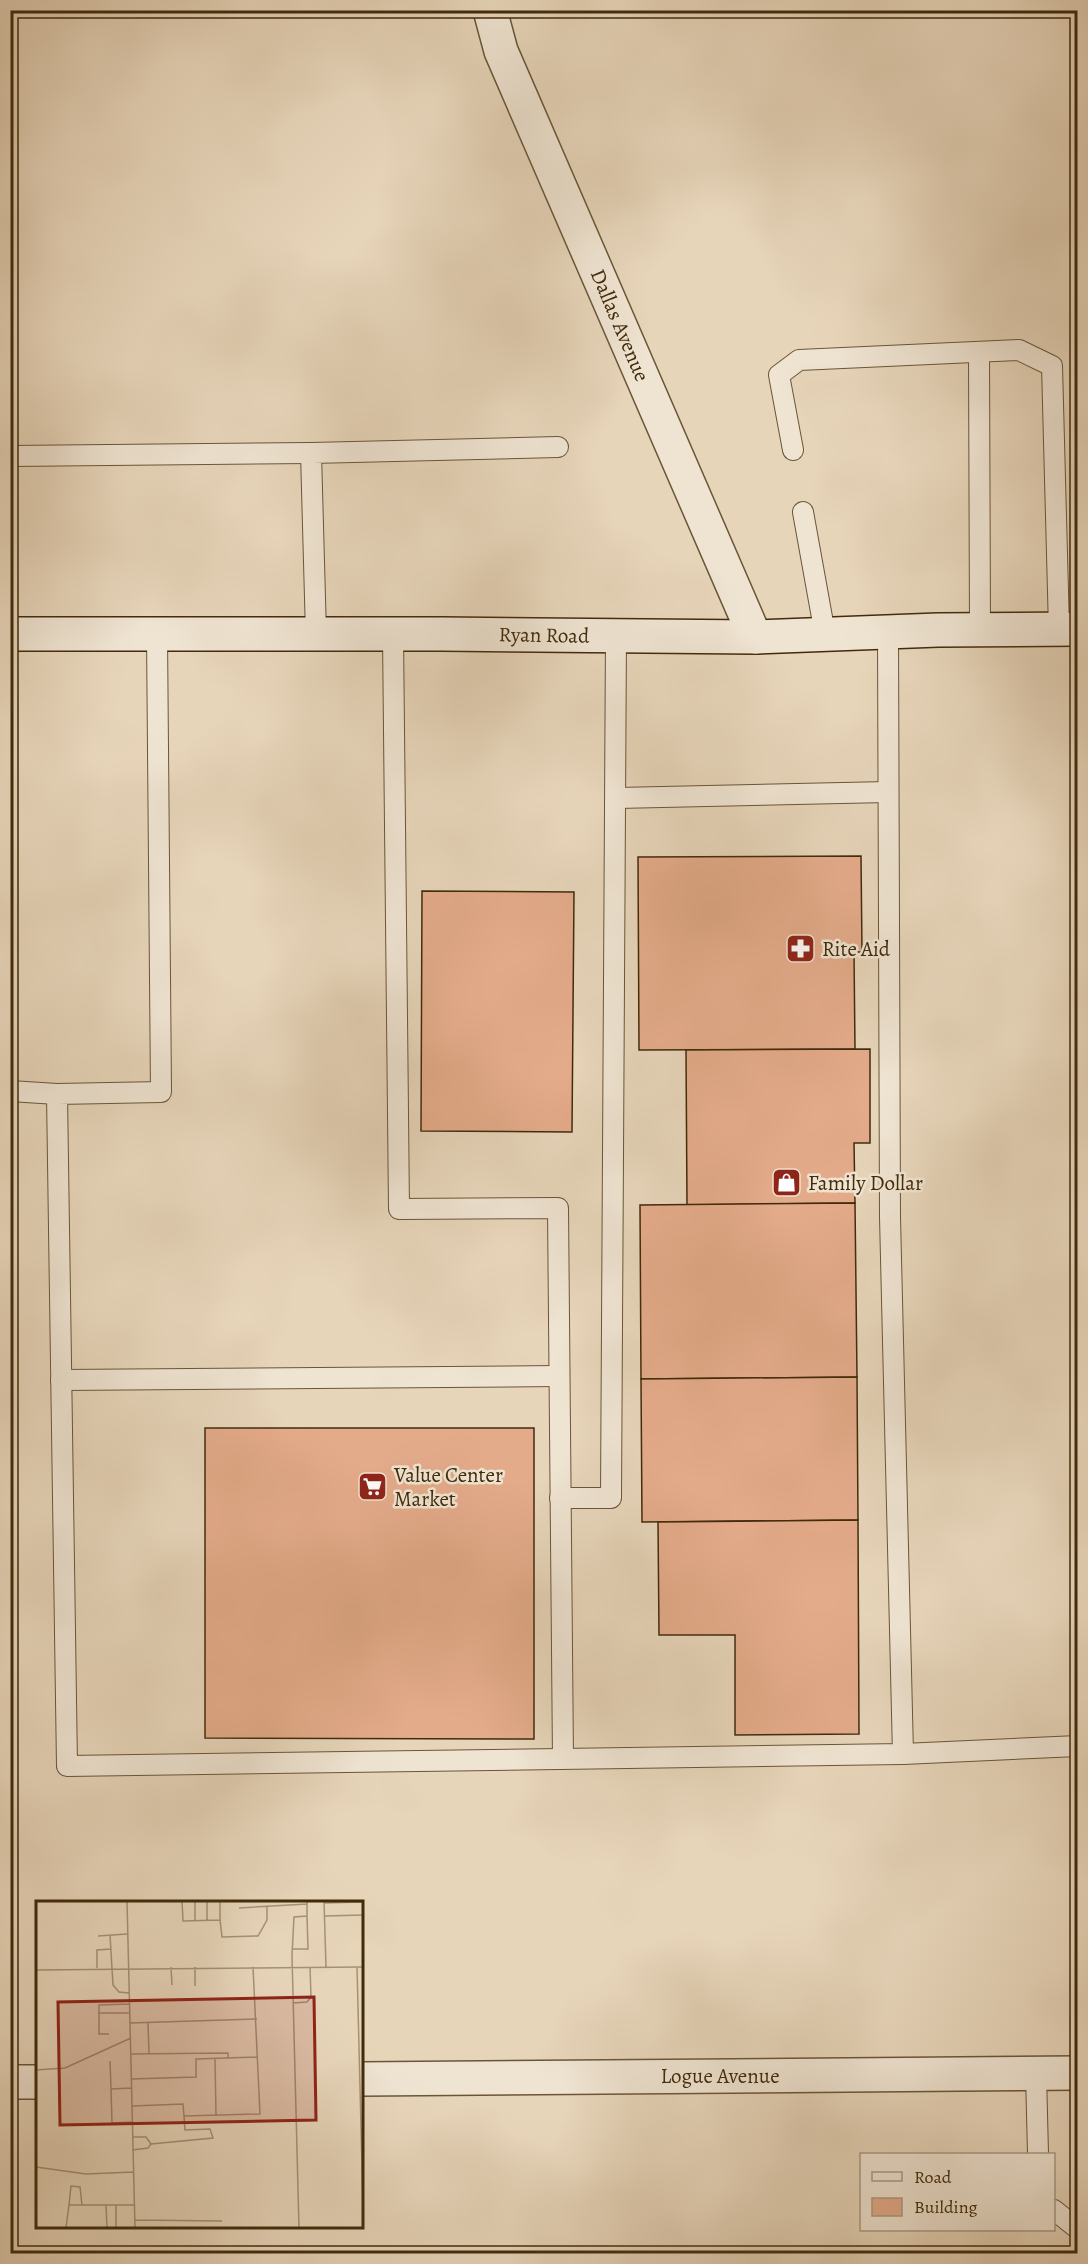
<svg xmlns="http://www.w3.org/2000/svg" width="1088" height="2264" font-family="Alegreya,serif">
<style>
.building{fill:#e4ab8a;stroke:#412b0b;stroke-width:1.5}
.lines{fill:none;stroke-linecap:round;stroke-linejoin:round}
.service-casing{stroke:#6a5637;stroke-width:22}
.minor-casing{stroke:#6a5637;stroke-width:36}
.secondary-casing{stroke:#412b0b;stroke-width:36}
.service{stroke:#efe4d2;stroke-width:20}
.minor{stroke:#efe4d2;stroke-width:33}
.secondary{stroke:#efe4d2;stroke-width:33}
.labels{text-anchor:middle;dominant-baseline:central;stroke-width:5;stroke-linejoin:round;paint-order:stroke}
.street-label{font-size:21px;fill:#412b0b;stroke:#efe4d2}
.poi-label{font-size:21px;fill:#412b0b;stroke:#efe4d2;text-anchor:start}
.inset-road{fill:none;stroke:#a59174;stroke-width:1.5}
.view{fill:#8f2418;fill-opacity:0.15;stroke:#8f2418;stroke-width:3}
.inset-edge{fill:none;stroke:#412b0b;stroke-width:3}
</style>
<rect width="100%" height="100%" fill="#e7d5ba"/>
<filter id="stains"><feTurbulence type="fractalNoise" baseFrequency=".00333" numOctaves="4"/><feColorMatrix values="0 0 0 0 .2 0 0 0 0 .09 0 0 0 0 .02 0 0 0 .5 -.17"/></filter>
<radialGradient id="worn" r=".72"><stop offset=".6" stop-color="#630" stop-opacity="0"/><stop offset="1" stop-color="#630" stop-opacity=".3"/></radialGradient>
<!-- building -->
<g class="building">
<rect x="1071" y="138" width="7" height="101"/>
<path d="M861,856L862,952H854L855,1049L639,1050L638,857Z"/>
<path d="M422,891L574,892L572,1132L421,1131Z"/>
<path d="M870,1049V1143H854L855,1203L687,1205L686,1050Z"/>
<path d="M855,1203L857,1377L641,1379L640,1205Z"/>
<path d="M857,1377L858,1520L642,1522L641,1379Z"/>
<path d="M205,1428H534V1739L205,1738Z"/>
<path d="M858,1520L859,1734L735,1735V1635H659L658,1522Z"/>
<rect x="1071" y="2115" width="7" height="42"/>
</g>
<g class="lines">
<defs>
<g id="service">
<path d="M979,352L980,629"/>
<path d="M793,450L779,375L799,360L1019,350L1052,366L1059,629"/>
<path d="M10,456L311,453"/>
<path d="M803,512L825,634"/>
<path d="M888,632L890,1217L903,1754"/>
<path d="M157,634L161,1092L57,1094L67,1766L903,1754L1078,1746"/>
<path d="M316,634L311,453L558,447"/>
<path d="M393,634L399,1209L558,1208L563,1759"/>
<path d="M617,798L888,792"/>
<path d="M10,1091L57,1094"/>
<path d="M61,1380L559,1376"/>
<path d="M560,1498H611L616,636"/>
<path d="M1036,2074L1038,2154"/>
<path d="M1054,2210L1078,2229"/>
</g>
<g id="minor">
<path d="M490,10L501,51L755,637"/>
<path d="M362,2079L1078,2073"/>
<path d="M10,2082H38"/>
</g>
<path id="secondary" d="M10,634H442L755,637L938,630L1078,629"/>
</defs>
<!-- service casing -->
<use href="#service" class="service-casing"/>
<!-- minor casing -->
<use href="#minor" class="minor-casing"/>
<!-- secondary casing -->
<use href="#secondary" class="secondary-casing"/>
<!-- service -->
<use href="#service" class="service"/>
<!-- minor -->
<use href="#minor" class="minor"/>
<!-- secondary -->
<use href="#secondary" class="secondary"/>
</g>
<!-- icons -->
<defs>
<symbol id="pharmacy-square" viewBox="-11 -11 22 22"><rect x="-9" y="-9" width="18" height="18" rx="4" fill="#8f2418" stroke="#efe4d2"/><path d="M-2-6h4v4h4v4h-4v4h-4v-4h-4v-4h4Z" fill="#fff"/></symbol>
<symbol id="shop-square" viewBox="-11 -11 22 22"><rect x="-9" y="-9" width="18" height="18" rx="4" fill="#8f2418" stroke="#efe4d2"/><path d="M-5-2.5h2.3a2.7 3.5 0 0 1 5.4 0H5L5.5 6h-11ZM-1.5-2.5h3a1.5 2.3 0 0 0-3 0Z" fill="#fff"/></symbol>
<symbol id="supermarket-square" viewBox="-11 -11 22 22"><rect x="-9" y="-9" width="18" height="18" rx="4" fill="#8f2418" stroke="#efe4d2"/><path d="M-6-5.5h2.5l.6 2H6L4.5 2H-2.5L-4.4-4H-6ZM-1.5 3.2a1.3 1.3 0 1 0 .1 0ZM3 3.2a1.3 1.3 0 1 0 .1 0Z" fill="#fff"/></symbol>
</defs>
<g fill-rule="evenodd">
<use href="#pharmacy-square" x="784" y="932" width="33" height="33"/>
<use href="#shop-square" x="770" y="1166" width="33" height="33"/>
<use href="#supermarket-square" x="356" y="1470" width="33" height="33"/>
</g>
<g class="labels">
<!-- street labels -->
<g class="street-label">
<text transform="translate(620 325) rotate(67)">Dallas Avenue</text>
<text transform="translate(544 635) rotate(1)">Ryan Road</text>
<text x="720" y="2076">Logue Avenue</text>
</g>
<!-- poi labels -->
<g class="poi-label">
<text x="822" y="949">Rite Aid</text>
<text x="808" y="1183">Family Dollar</text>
<text x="394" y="1475">Value Center<tspan x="394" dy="24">Market</tspan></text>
</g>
</g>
<!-- overview -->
<g transform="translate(36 1901)">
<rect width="327" height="327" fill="#e7d5ba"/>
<path class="inset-road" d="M91,0L99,327M146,0L147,20L184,19V0M159,0V20M171,0V19M288,0L290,66M288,2L327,1M203,7L271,3M289,15L327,14M184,19L186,36L222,35L231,19V5M74,34L77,84L83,91L93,92M62,35L91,33M256,48H272L271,15M135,66L136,84M159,66V85M321,66L327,307M61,67V49L75,48M0,69L327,66M257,102L271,101L275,96L274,66M62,112H93M94,122L221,118M112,122L113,152M73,133H63V104L93,103M95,153L192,152V157M179,158L180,214M74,160L75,188L95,187M0,169L29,167L95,137M95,178L160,176V158L222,156M75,188L76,222L96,221M96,205L147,203L148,215L224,213L217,66M96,236H110L115,243M96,249L112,247L115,243L177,237L174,228L149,229L148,215M0,266L50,273L98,271M46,304L44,286L35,285L33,304H98M70,304L71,327M80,304V327M99,319L186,320M30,327L33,304M263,327L256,54L258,16L271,15V0"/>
<path class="view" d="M278,96L280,219L24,224L22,101Z"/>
<rect width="327" height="327" class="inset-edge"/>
</g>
<!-- margin -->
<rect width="1088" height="2264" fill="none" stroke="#e7d5ba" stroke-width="36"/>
<rect x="12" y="12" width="1064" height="2240" fill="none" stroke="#412b0b" stroke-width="3"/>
<rect x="18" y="18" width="1052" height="2228" fill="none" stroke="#412b0b" stroke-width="1.5"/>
<!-- legend -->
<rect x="860" y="2153" width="195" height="78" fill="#efe4d2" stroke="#a99a82" stroke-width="1.5"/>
<rect x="872" y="2172" width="30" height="9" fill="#efe4d2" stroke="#a99a82" stroke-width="1.5"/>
<text x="914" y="2183" font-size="18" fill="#412b0b">Road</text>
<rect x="872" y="2198" width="30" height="18" fill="#e4ab8a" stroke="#a99a82" stroke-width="1.5"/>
<text x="914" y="2213" font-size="18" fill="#412b0b">Building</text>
<rect width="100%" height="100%" filter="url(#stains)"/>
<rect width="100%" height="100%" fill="url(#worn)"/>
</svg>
